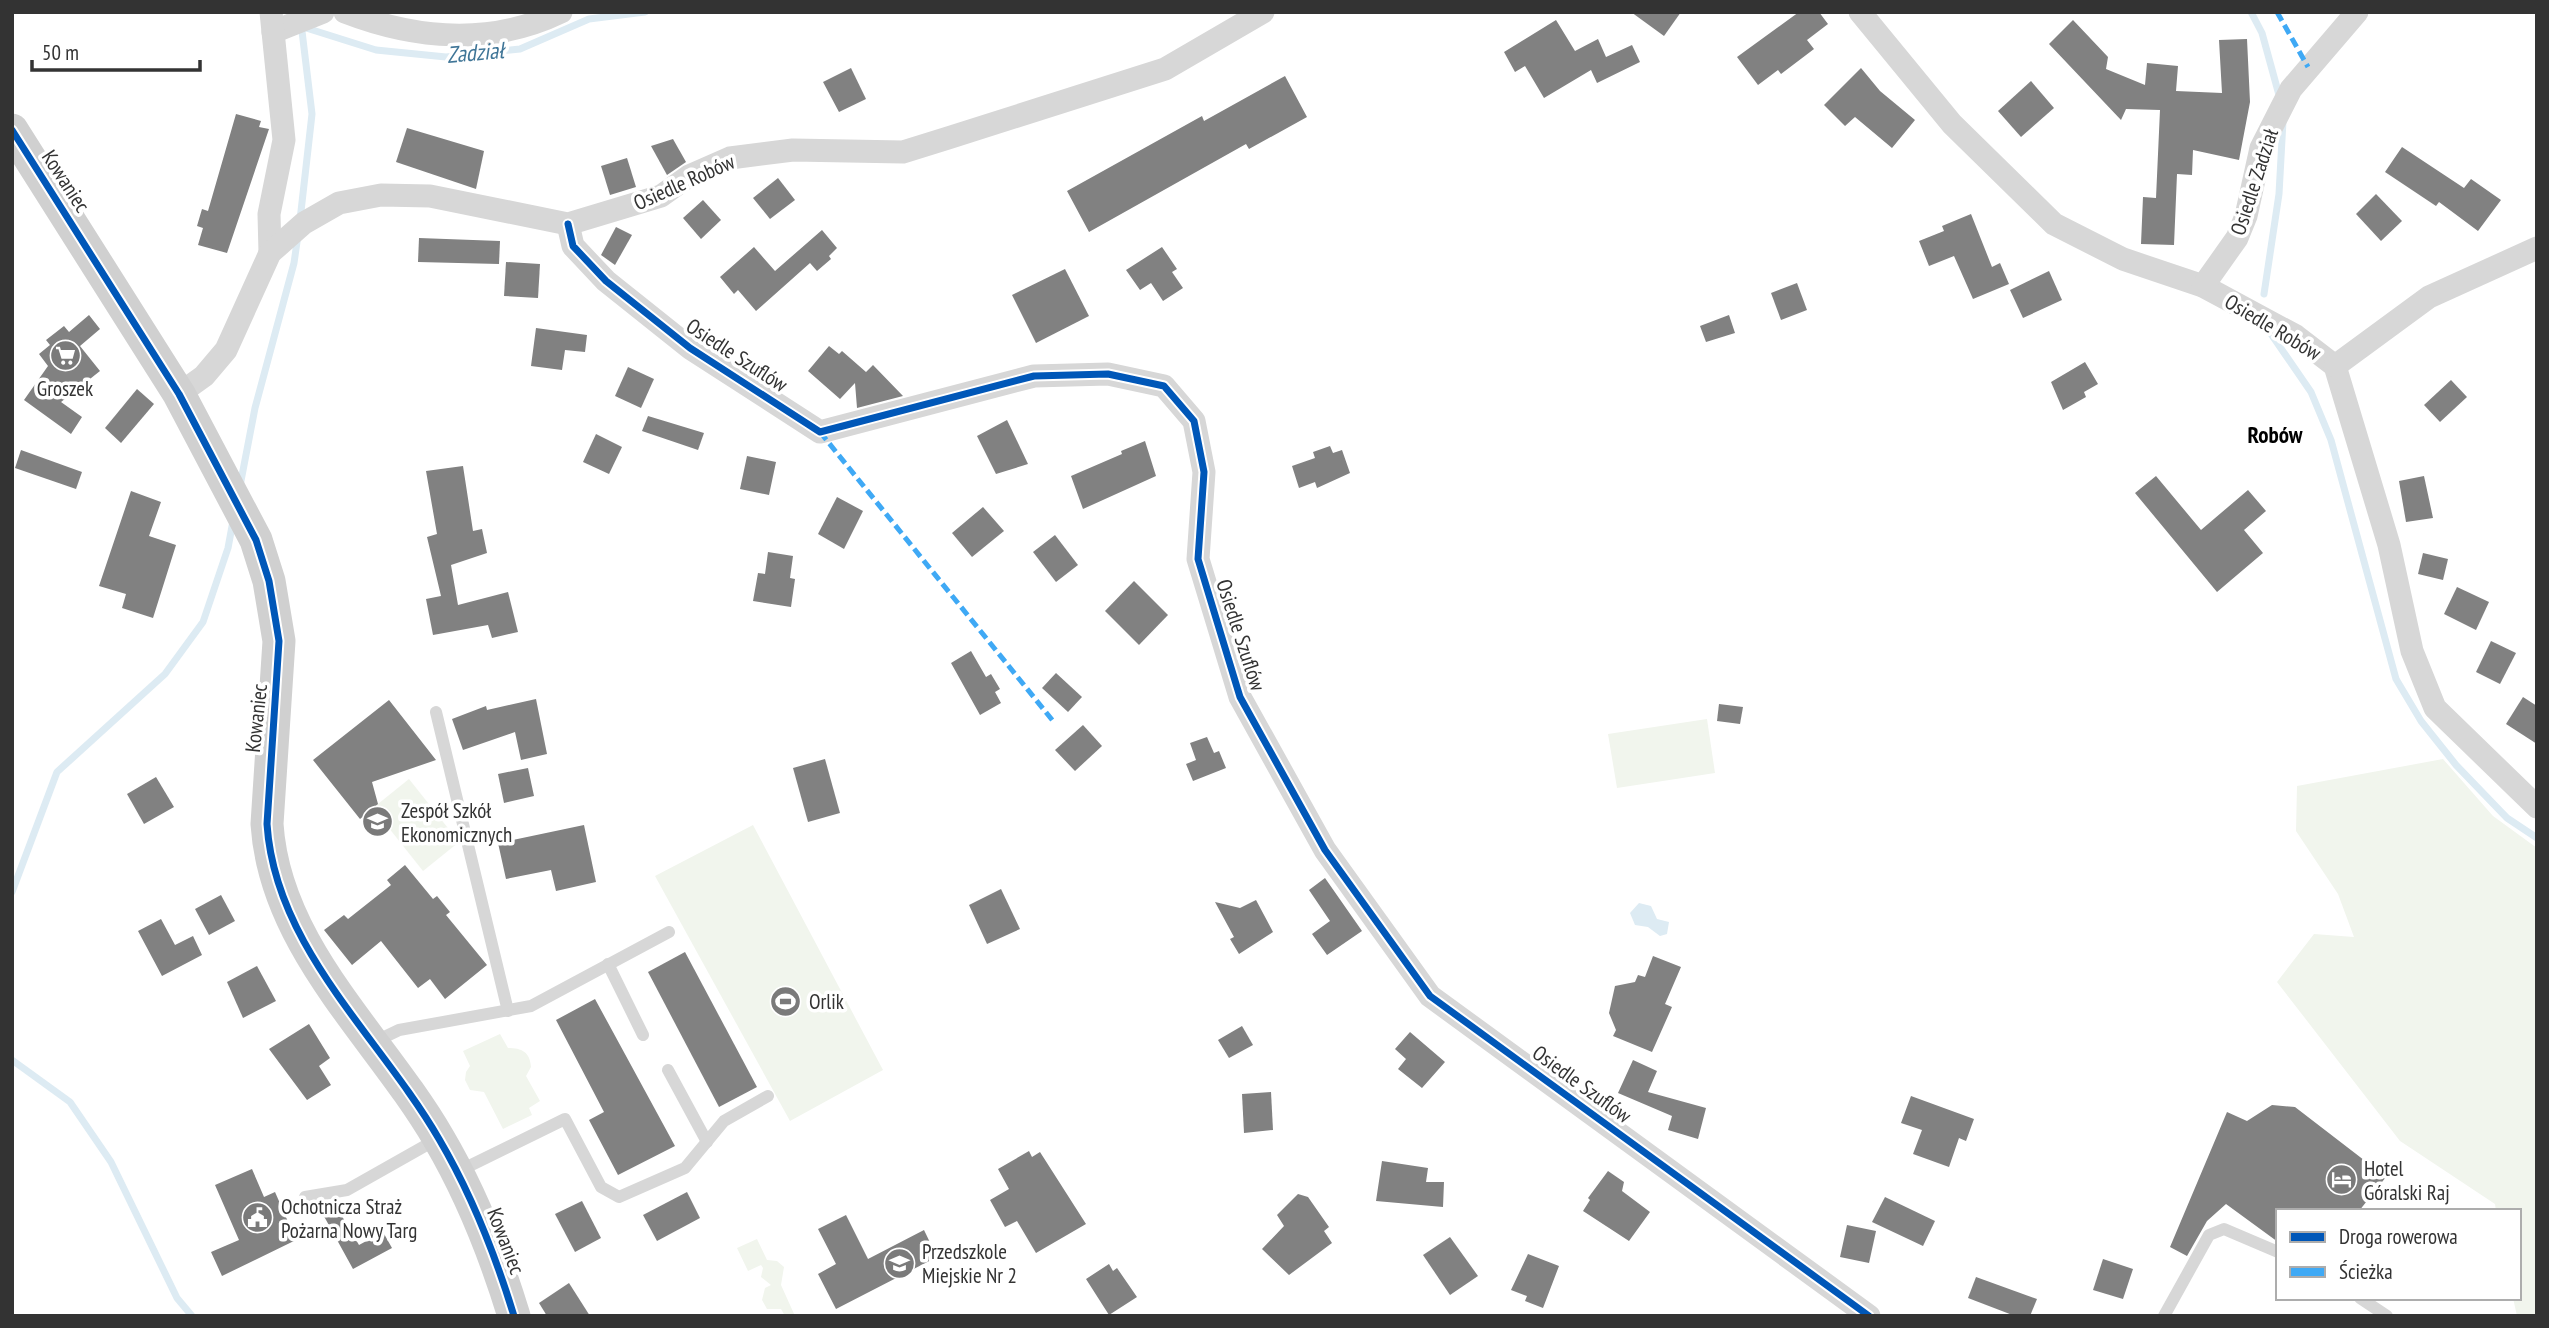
<svg xmlns="http://www.w3.org/2000/svg" width="2549" height="1328" font-family="'PT Sans Narrow',sans-serif">
<style>
.green{fill:#f1f5ed}
.water{fill:#ddebf3}
.lines{fill:none;stroke-linecap:round;stroke-linejoin:round}
.stream{stroke:#ddebf3;stroke-width:7}
.building{fill:#818181}
.lane{stroke:#d7d7d7;stroke-width:12}
.street{stroke:#d7d7d7;stroke-width:23}
.secondary{stroke:#d0d0d0;stroke-width:33}
.quiet{stroke:#3fa9f5;stroke-width:5;stroke-dasharray:10 5;stroke-linecap:butt}
.cycleway-casing{stroke:#fff;stroke-width:11}
.cycleway{stroke:#0057b8;stroke-width:7}
.labels{text-anchor:middle;dominant-baseline:central;stroke-width:7;stroke-linejoin:round;paint-order:stroke}
.street-label{font-size:21px;fill:#333;stroke:#fff}
.poi-label{font-size:21px;fill:#333;stroke:#fff;text-anchor:start}
.water-label{font-size:23px;font-style:italic;fill:#3f7597;stroke:#fff}
.neighbourhood-label{font-size:23px;font-weight:bold;fill:#000;stroke:#fff}
</style>
<rect width="100%" height="100%" fill="#fff"/>
<!-- green -->
<g class="green">
<path d="M1707,719L1715,773L1617,788L1608,734Z"/>
<path d="M2443,759L2493,816L2537,848V1316H2517L2513,1298H2519V1211H2496L2495,1204L2400,1141L2277,982L2314,934L2354,937L2338,894L2296,831L2297,786Z"/>
<path d="M409,779L459,842L423,871L373,808Z"/>
<path d="M753,825L883,1070L790,1121L655,876Z"/>
<path d="M500,1034L508,1048C522,1048 530,1052 531,1067L526,1076L540,1101L529,1108L532,1115L503,1129L484,1092L470,1090L465,1080L466,1072L470,1066L463,1051Z"/>
<path d="M757,1239L767,1260L777,1261L784,1267L781,1285L795,1316H785L781,1309H767L762,1300L765,1288L771,1285L761,1277L763,1268L761,1265L748,1271L737,1248Z"/>
</g>
<!-- water -->
<path class="water" d="M1639,903L1651,906L1657,919L1669,922L1667,934L1660,936L1648,927L1635,925L1630,913Z"/>
<g class="lines">
<!-- stream -->
<g class="stream">
<path d="M2251,12L2262,33L2279,95"/>
<path d="M303,27L376,50L446,57L520,49L589,19L645,12"/>
<path d="M300,220L312,114L301,23"/>
<path d="M2264,294L2279,194L2283,121"/>
<path d="M2269,331L2311,392L2331,440L2396,679L2421,721L2456,765L2507,818L2537,838"/>
<path d="M240,486L255,408L294,263L298,235"/>
<path d="M12,892L57,772L165,674L203,622L228,548L233,521"/>
<path d="M12,1060L70,1102L111,1162L177,1298L192,1316"/>
</g>
</g>
<!-- building -->
<g class="building">
<path d="M1631,12H1681L1664,36Z"/>
<path d="M1799,12H1819L1828,24L1807,40L1814,49L1781,74L1778,70L1758,85L1737,57Z"/>
<path d="M1556,20L1575,51L1598,39L1606,57L1632,45L1640,62L1597,83L1591,70L1544,98L1525,66L1515,72L1504,52Z"/>
<path d="M2073,20L2108,57L2106,69L2145,85L2147,63L2178,66L2176,91L2222,93L2219,40L2247,39L2250,102L2239,160L2193,150L2192,175L2177,174L2174,245L2141,244L2143,197L2156,198L2160,110L2126,109L2121,120L2049,44Z"/>
<path d="M851,68L866,99L839,112L823,82Z"/>
<path d="M1861,68L1880,91L1915,120L1892,148L1855,117L1845,126L1824,105Z"/>
<path d="M1285,76L1307,117L1249,149L1246,144L1089,232L1067,191L1202,116L1204,121Z"/>
<path d="M2031,81L2054,108L2021,137L1998,111Z"/>
<path d="M236,114L261,121L259,127L269,129L227,253L198,245L203,228L197,226L202,209L208,211Z"/>
<path d="M407,128L484,151L476,189L396,162Z"/>
<path d="M673,139L686,162L667,175L651,146Z"/>
<path d="M2402,147L2464,188L2471,179L2501,200L2478,231L2439,202L2436,206L2385,172Z"/>
<path d="M627,158L636,187L610,195L601,166Z"/>
<path d="M778,178L795,200L770,219L753,198Z"/>
<path d="M2376,194L2402,221L2381,241L2356,214Z"/>
<path d="M703,200L721,220L701,239L683,218Z"/>
<path d="M1971,214L1992,267L2000,263L2009,284L1973,299L1954,256L1929,266L1919,241L1944,231L1942,226Z"/>
<path d="M616,227L632,235L615,265L601,255Z"/>
<path d="M822,230L837,248L829,256L831,259L817,271L810,263L756,311L738,290L734,294L720,277L754,247L775,271Z"/>
<path d="M419,238L500,241L499,264L418,262Z"/>
<path d="M1162,247L1177,269L1172,272L1183,288L1163,301L1151,283L1140,290L1126,270Z"/>
<path d="M506,262L540,264L538,298L504,296Z"/>
<path d="M1065,269L1089,316L1036,343L1012,295Z"/>
<path d="M2049,271L2062,300L2023,318L2010,290Z"/>
<path d="M1797,283L1807,310L1781,320L1771,293Z"/>
<path d="M89,315L100,329L80,346L100,371L61,402L82,417L71,434L24,400L48,366L39,354L50,345L46,340L64,326L69,332Z"/>
<path d="M1729,315L1735,333L1706,342L1700,326Z"/>
<path d="M536,328L587,335L585,352L565,350L562,370L531,366Z"/>
<path d="M829,346L839,354L842,351L866,372L873,365L903,396L857,408L855,383L840,399L808,371Z"/>
<path d="M2085,362L2098,384L2084,392L2086,397L2063,410L2051,382Z"/>
<path d="M628,367L654,379L641,408L615,396Z"/>
<path d="M2451,380L2467,397L2440,422L2424,405Z"/>
<path d="M137,389L154,404L121,443L105,428Z"/>
<path d="M648,416L704,433L698,450L642,431Z"/>
<path d="M1007,420L1028,464L996,474L977,436Z"/>
<path d="M596,434L622,447L609,474L583,462Z"/>
<path d="M1145,441L1156,476L1083,509L1071,476L1122,454L1121,451Z"/>
<path d="M1330,446L1333,453L1342,450L1350,473L1317,488L1315,482L1299,488L1292,466L1315,458L1313,452Z"/>
<path d="M21,450L82,472L76,489L15,468Z"/>
<path d="M747,456L776,462L769,495L740,489Z"/>
<path d="M463,466L473,531L482,529L487,553L451,565L458,605L508,592L518,632L492,638L488,625L433,635L426,599L441,596L427,537L437,534L426,471Z"/>
<path d="M2156,476L2201,530L2248,490L2266,511L2244,530L2263,553L2217,592L2135,493Z"/>
<path d="M2424,476L2433,518L2406,522L2399,481Z"/>
<path d="M131,491L161,502L149,536L176,545L153,618L122,608L126,594L99,586Z"/>
<path d="M837,497L863,511L844,549L818,534Z"/>
<path d="M983,507L1004,531L972,557L952,533Z"/>
<path d="M1055,535L1078,565L1056,582L1033,552Z"/>
<path d="M768,552L793,556L790,578L795,579L791,607L753,601L758,573L765,574Z"/>
<path d="M2423,553L2448,559L2443,580L2418,574Z"/>
<path d="M1134,581L1168,615L1139,645L1105,611Z"/>
<path d="M2457,587L2489,602L2476,630L2444,614Z"/>
<path d="M2491,641L2516,653L2500,684L2476,672Z"/>
<path d="M971,651L986,677L991,674L1000,689L995,692L1001,703L980,715L951,663Z"/>
<path d="M1056,673L1082,697L1068,712L1042,688Z"/>
<path d="M2523,697L2537,706V744L2506,724Z"/>
<path d="M536,699L547,754L521,760L515,732L463,750L452,719L486,706L487,710Z"/>
<path d="M389,700L436,760L372,782L378,804L360,819L313,760Z"/>
<path d="M1719,704L1743,707L1740,724L1717,721Z"/>
<path d="M1083,725L1102,746L1075,771L1055,750Z"/>
<path d="M1207,737L1214,753L1219,751L1226,768L1193,781L1186,764L1196,760L1190,743Z"/>
<path d="M825,759L840,813L808,822L793,768Z"/>
<path d="M528,768L534,796L504,803L498,774Z"/>
<path d="M156,777L174,807L144,824L127,794Z"/>
<path d="M584,825L596,882L556,891L551,870L506,879L498,843Z"/>
<path d="M405,865L433,899L437,896L450,912L446,915L487,965L445,999L430,979L418,988L381,941L352,965L324,930L344,915L348,919L391,885L387,880Z"/>
<path d="M1325,878L1362,931L1327,955L1312,934L1330,921L1309,890Z"/>
<path d="M1001,889L1020,929L987,944L969,905Z"/>
<path d="M221,895L235,921L209,935L195,909Z"/>
<path d="M1256,900L1273,932L1239,954L1230,939L1234,937L1215,902L1240,908Z"/>
<path d="M161,919L175,945L193,936L202,955L162,976L138,931Z"/>
<path d="M685,952L757,1087L719,1107L648,972Z"/>
<path d="M1653,956L1681,967L1665,1004L1672,1007L1652,1052L1613,1036L1616,1030L1609,1013L1615,986L1635,982L1638,975L1645,977Z"/>
<path d="M257,966L276,1001L243,1018L227,982Z"/>
<path d="M595,999L675,1146L618,1175L589,1120L604,1112L556,1020Z"/>
<path d="M309,1024L330,1058L319,1066L331,1085L307,1100L269,1049Z"/>
<path d="M1242,1026L1253,1045L1229,1058L1218,1040Z"/>
<path d="M1410,1032L1445,1062L1422,1088L1398,1069L1406,1059L1395,1049Z"/>
<path d="M1633,1060L1657,1071L1648,1092L1706,1108L1698,1139L1668,1130L1672,1116L1618,1093Z"/>
<path d="M1271,1092L1273,1130L1244,1133L1242,1094Z"/>
<path d="M1911,1096L1974,1119L1966,1141L1959,1138L1949,1167L1913,1154L1922,1130L1901,1123Z"/>
<path d="M2272,1105L2295,1107L2386,1177L2359,1211H2278V1242L2226,1204L2207,1221L2187,1256L2170,1247L2227,1112L2247,1121Z"/>
<path d="M1029,1151L1032,1157L1040,1152L1086,1224L1036,1253L1017,1221L1005,1227L990,1200L1009,1189L998,1169Z"/>
<path d="M1382,1161L1428,1168L1426,1182H1444L1443,1207L1376,1201Z"/>
<path d="M252,1169L264,1197L275,1192L296,1240L222,1276L211,1252L239,1240L215,1185Z"/>
<path d="M1608,1171L1624,1182L1622,1191L1650,1212L1629,1241L1583,1211L1590,1200L1588,1198Z"/>
<path d="M687,1192L700,1218L657,1241L643,1215Z"/>
<path d="M1298,1194L1308,1197L1329,1227L1324,1231L1332,1243L1289,1275L1262,1249L1284,1226L1277,1215Z"/>
<path d="M1885,1197L1935,1221L1923,1246L1872,1222Z"/>
<path d="M333,1201L359,1245L383,1232L392,1248L353,1269L320,1209Z"/>
<path d="M582,1201L601,1238L575,1252L555,1214Z"/>
<path d="M846,1215L868,1259L924,1230L937,1257L836,1309L818,1274L836,1264L818,1229Z"/>
<path d="M1847,1225L1876,1231L1869,1263L1840,1257Z"/>
<path d="M1450,1237L1478,1276L1450,1295L1423,1255Z"/>
<path d="M1528,1254L1559,1266L1543,1308L1525,1301L1527,1296L1511,1290Z"/>
<path d="M2103,1259L2133,1269L2123,1299L2093,1290Z"/>
<path d="M1109,1264L1113,1271L1117,1268L1137,1297L1109,1315L1086,1279Z"/>
<path d="M1976,1277L2037,1299L2030,1316H2015L1968,1298Z"/>
<path d="M569,1283L590,1316H547L539,1303Z"/>
</g>
<g class="lines">
<!-- lane -->
<g class="lane">
<path d="M436,712L508,1011"/>
<path d="M608,964L643,1035"/>
<path d="M374,1042L399,1030L531,1006L669,932"/>
<path d="M668,1070L707,1142"/>
<path d="M457,1172L565,1119L601,1187L619,1197L685,1168L724,1121L768,1096"/>
<path d="M305,1197L347,1190L439,1138"/>
<path d="M2360,1298L2387,1316"/>
<path d="M2164,1316L2209,1235L2224,1229L2278,1252"/>
</g>
<!-- street -->
<g class="street">
<path d="M345,12C415,39 491,46 561,12"/>
<path d="M1860,12L1952,124L2054,224L2123,259L2203,286L2296,336L2335,366L2389,545L2412,651L2435,708L2537,807"/>
<path d="M273,32L323,12"/>
<path d="M568,224L573,246L606,281L690,348L820,432L1034,376L1108,374L1164,386L1194,421L1204,472L1198,559L1240,697L1325,850L1430,996L1869,1316"/>
<path d="M270,253L269,214L284,140L271,12"/>
<path d="M2203,286L2237,238L2246,216L2261,148L2291,89L2357,12"/>
<path d="M2335,366L2429,297L2537,248"/>
<path d="M179,394L204,376L226,350L270,253L304,223L339,203L381,195L430,196L568,224L661,196L689,176L730,158L793,150L903,152L948,138L1165,69L1263,12"/>
</g>
<!-- secondary -->
<path class="secondary" d="M12,130L179,394L256,540L269,581L279,641L267,824C275,948 380,1037 439,1139C472,1195 495,1254 514,1316"/>
<!-- quiet -->
<g class="quiet">
<path d="M2277,12L2308,67"/>
<path d="M820,432L1053,721"/>
</g>
<defs>
<g id="cycleway">
<path d="M12,130L179,394L256,540L269,581L279,641L267,824C275,948 380,1037 439,1139C472,1195 495,1254 514,1316"/>
<path d="M568,224L573,246L606,281L690,348L820,432L1034,376L1108,374L1164,386L1194,421L1204,472L1198,559L1240,697L1325,850L1430,996L1869,1316"/>
</g>
</defs>
<!-- cycleway casing -->
<use href="#cycleway" class="cycleway-casing"/>
<!-- cycleway -->
<use href="#cycleway" class="cycleway"/>
</g>
<!-- icons -->
<defs>
<symbol id="supermarket-disc" viewBox="-11 -11 22 22"><circle r="9.5" fill="#7a7a7a" stroke="#fff"/><path d="M-6-5.5h2.5l.6 2H6L4.5 2H-2.5L-4.4-4H-6ZM-1.5 3.2a1.3 1.3 0 1 0 .1 0ZM3 3.2a1.3 1.3 0 1 0 .1 0Z" fill="#fff"/></symbol>
<symbol id="school-disc" viewBox="-11 -11 22 22"><circle r="9.5" fill="#7a7a7a" stroke="#fff"/><path d="M0-5L7-2L0 1L-7-2ZM-4 1L0 2.5L4 1V4Q0 6-4 4Z" fill="#fff"/></symbol>
<symbol id="stadium-disc" viewBox="-11 -11 22 22"><circle r="9.5" fill="#7a7a7a" stroke="#fff"/><path d="M0-5a6.5 5 0 1 0 0 10a6.5 5 0 1 0 0-10ZM-3.5-1.8h7v3.6h-7Z" fill="#fff"/></symbol>
<symbol id="hotel-disc" viewBox="-11 -11 22 22"><circle r="9.5" fill="#7a7a7a" stroke="#fff"/><path d="M-6-4.5h1.5V1H6V5H4.5V3h-9V5H-6ZM-4 0a1.8 1.8 0 1 1 3.6 0ZM.5 0V-2.5h3Q6-2.5 6 0Z" fill="#fff"/></symbol>
<symbol id="civic-disc" viewBox="-11 -11 22 22"><circle r="9.5" fill="#7a7a7a" stroke="#fff"/><path d="M-.6-6.5H3V-4.5H.6V-3L4-1V1h2V6H-6V1h2V-1L-.6-3ZM-1.2 2.5V6h2.4V2.5Z" fill="#fff"/></symbol>
</defs>
<g fill-rule="evenodd">
<use href="#supermarket-disc" x="48" y="338" width="35" height="35"/>
<use href="#school-disc" x="360" y="804" width="35" height="35"/>
<use href="#stadium-disc" x="768" y="984" width="35" height="35"/>
<use href="#hotel-disc" x="2324" y="1162" width="35" height="35"/>
<use href="#civic-disc" x="240" y="1200" width="35" height="35"/>
<use href="#school-disc" x="882" y="1246" width="35" height="35"/>
</g>
<g class="labels">
<!-- street labels -->
<g class="street-label">
<text transform="translate(66 181) rotate(57)">Kowaniec</text>
<text transform="translate(684 182) rotate(-24)">Osiedle Robów</text>
<text transform="translate(2254 182) rotate(-72)">Osiedle Zadział</text>
<text transform="translate(2273 327) rotate(31)">Osiedle Robów</text>
<text transform="translate(737 355) rotate(33)">Osiedle Szuflów</text>
<text transform="translate(1241 635) rotate(72)">Osiedle Szuflów</text>
<text transform="translate(256 718) rotate(-84)">Kowaniec</text>
<text transform="translate(1582 1084) rotate(36)">Osiedle Szuflów</text>
<text transform="translate(506 1241) rotate(69)">Kowaniec</text>
</g>
<!-- poi labels -->
<g class="poi-label">
<text x="65" y="388" text-anchor="middle">Groszek</text>
<text x="401" y="810">Zespół Szkół<tspan x="401" dy="24">Ekonomicznych</tspan></text>
<text x="809" y="1001">Orlik</text>
<text x="2364" y="1168">Hotel<tspan x="2364" dy="24">Góralski Raj</tspan></text>
<text x="281" y="1206">Ochotnicza Straż<tspan x="281" dy="24">Pożarna Nowy Targ</tspan></text>
<text x="922" y="1251">Przedszkole<tspan x="922" dy="24">Miejskie Nr 2</tspan></text>
</g>
<!-- water labels -->
<g class="water-label">
<text transform="translate(475 52) rotate(-5)">Zadział</text>
</g>
<!-- neighbourhood labels -->
<g class="neighbourhood-label">
<text x="2275" y="434">Robów</text>
</g>
</g>
<!-- border -->
<rect width="2549" height="1328" fill="none" stroke="#333333" stroke-width="28"/>
<!-- legend -->
<rect x="2276" y="1209" width="245" height="91" fill="#ffffff" stroke="#adadad" stroke-width="2"/>
<rect x="2290" y="1232" width="35" height="10" fill="#0057b8" stroke="#adadad" stroke-width="2"/>
<text x="2339" y="1244" font-size="21" fill="#333333">Droga rowerowa</text>
<rect x="2290" y="1267" width="35" height="10" fill="#3fa9f5" stroke="#adadad" stroke-width="2"/>
<text x="2339" y="1279" font-size="21" fill="#333333">Ścieżka</text>
<!-- scale -->
<path d="M32 60v10h168v-10" fill="none" stroke="#333333" stroke-width="3.5"/>
<text x="42" y="60" font-size="21" fill="#333333" stroke="#ffffff" stroke-width="5" paint-order="stroke">50 m</text>
</svg>
